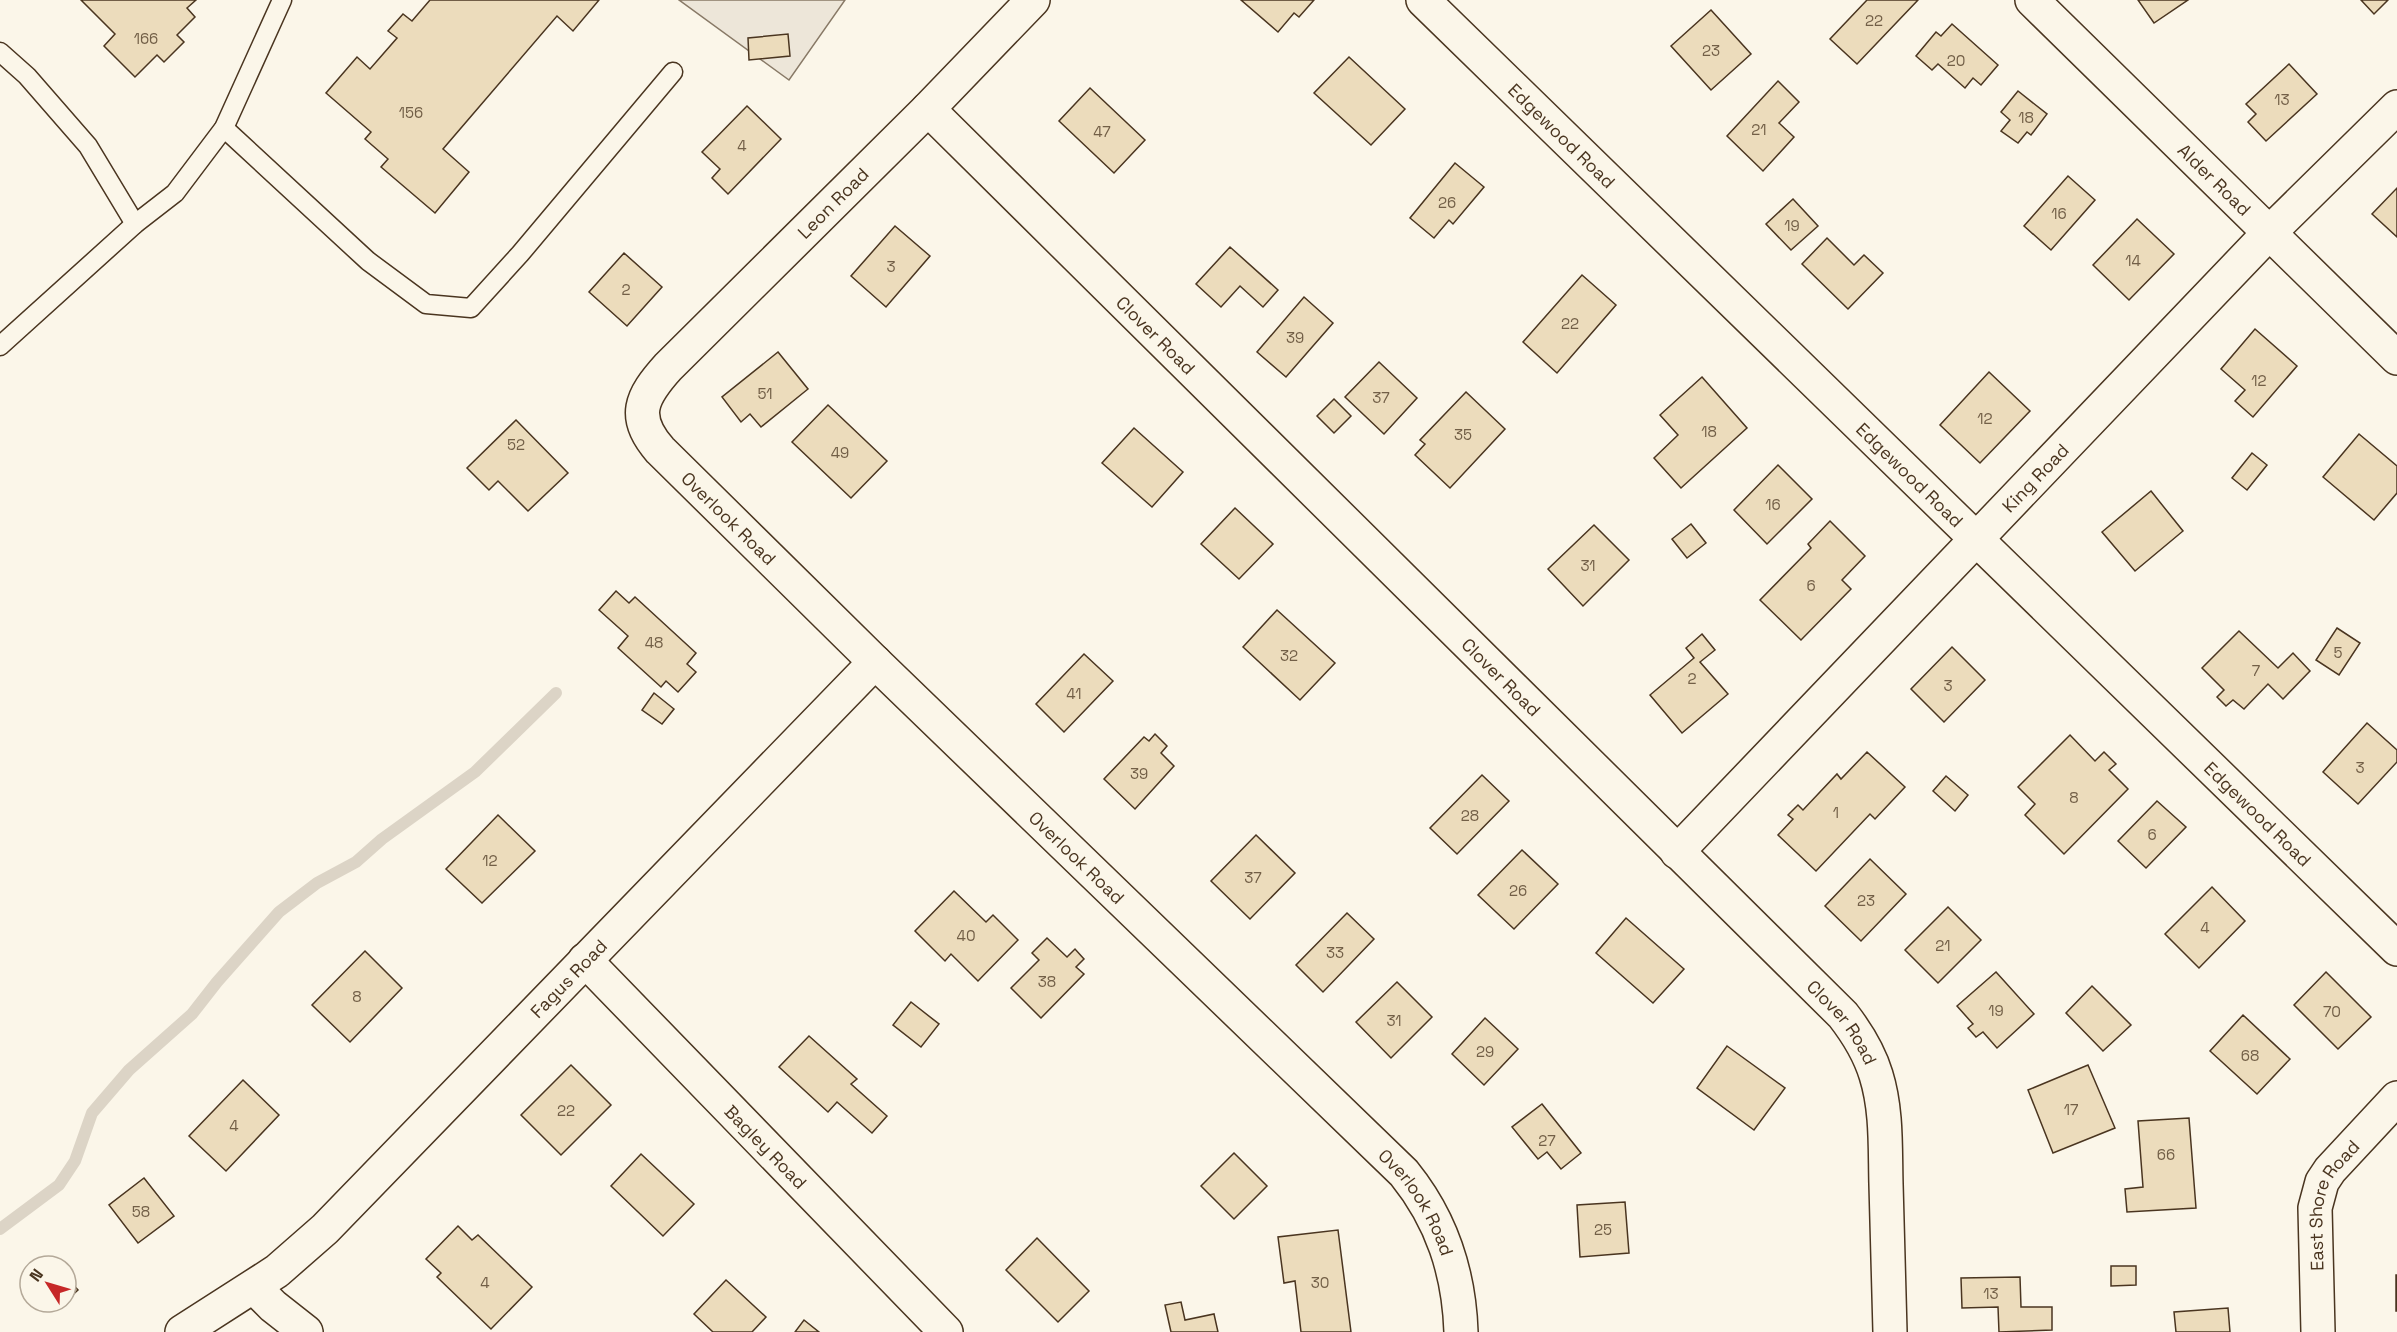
<svg xmlns="http://www.w3.org/2000/svg" width="2397" height="1332" font-family="'Space Grotesk',sans-serif">
<style>
.green{fill:#ede6d9;stroke:#887966;stroke-width:1.5}
.lines{fill:none;stroke-linecap:round;stroke-linejoin:round}
.stream{stroke:#dcd4c6;stroke-width:12}
.building{fill:#ecdcbc;stroke:#4a3520;stroke-width:1.5}
.service-casing{stroke:#4a3520;stroke-width:21}
.minor-casing{stroke:#4a3520;stroke-width:36}
.service{stroke:#fbf6e9;stroke-width:18}
.minor{stroke:#fbf6e9;stroke-width:33}
.labels{text-anchor:middle;dominant-baseline:central;stroke-width:4.5;stroke-linejoin:round;paint-order:stroke}
.number-label{font-size:15px;fill:#725f47}
.street-label{font-size:18px;fill:#4a3520;stroke:#fbf6e9}
</style>
<rect width="100%" height="100%" fill="#fbf6e9"/>
<!-- green -->
<path class="green" d="M679,0H845L789,80Z"/>
<g class="lines">
<!-- stream -->
<path class="stream" d="M0,1229L59,1185L75,1161L92,1113L129,1070L192,1014L217,982L279,912L317,883L356,862L382,839L475,772L556,693"/>
</g>
<!-- building -->
<g class="building">
<path d="M81,0H196L187,8L195,17L177,35L184,42L164,62L157,55L135,77L104,46L115,34Z"/>
<path d="M430,0H599L573,31L557,16L443,149L469,172L435,213L381,167L388,159L365,139L371,132L326,93L357,57L370,69L397,38L388,31L403,14L412,21Z"/>
<path d="M1241,0H1314L1299,17L1294,13L1278,32Z"/>
<path d="M1867,0H1918L1857,64L1830,39Z"/>
<path d="M2138,0H2188L2154,23Z"/>
<path d="M2361,0H2388L2374,14Z"/>
<path d="M1711,10L1751,54L1711,90L1671,46Z"/>
<path d="M1952,24L1998,65L1981,85L1973,78L1965,88L1938,64L1932,70L1916,56L1936,32L1941,36Z"/>
<path d="M788,34L790,56L749,60L748,38Z"/>
<path d="M1349,57L1405,109L1371,145L1314,93Z"/>
<path d="M2289,64L2317,94L2266,141L2248,122L2256,114L2246,104Z"/>
<path d="M1778,81L1799,102L1779,123L1794,137L1763,171L1727,136Z"/>
<path d="M1090,88L1145,140L1114,173L1059,121Z"/>
<path d="M2018,91L2047,114L2031,135L2027,132L2018,143L2001,131L2010,120L2001,112Z"/>
<path d="M747,106L781,139L728,194L712,178L720,169L702,152Z"/>
<path d="M1455,163L1484,187L1453,224L1449,220L1434,238L1410,218Z"/>
<path d="M2068,176L2095,200L2051,250L2024,226Z"/>
<path d="M2397,188V237L2372,214Z"/>
<path d="M1793,199L1818,226L1791,250L1766,224Z"/>
<path d="M2137,219L2174,254L2129,300L2093,265Z"/>
<path d="M895,226L930,256L886,307L851,276Z"/>
<path d="M1827,238L1854,265L1864,255L1883,273L1848,309L1802,264Z"/>
<path d="M1230,247L1278,290L1263,307L1240,286L1221,307L1196,284Z"/>
<path d="M624,253L662,287L627,326L589,292Z"/>
<path d="M1582,275L1616,305L1557,373L1523,342Z"/>
<path d="M1304,297L1333,323L1286,377L1257,352Z"/>
<path d="M2255,329L2297,366L2253,417L2235,401L2245,390L2221,369Z"/>
<path d="M778,352L808,389L761,427L750,414L741,422L722,397Z"/>
<path d="M1379,362L1417,398L1384,434L1345,397Z"/>
<path d="M1989,372L2030,411L1980,463L1940,425Z"/>
<path d="M1702,377L1747,428L1681,488L1654,458L1678,435L1660,415Z"/>
<path d="M1466,392L1505,429L1450,488L1415,455L1425,444L1420,440Z"/>
<path d="M1334,399L1351,416L1334,433L1317,416Z"/>
<path d="M828,405L887,461L851,498L792,442Z"/>
<path d="M516,420L568,473L528,511L498,481L489,490L467,468Z"/>
<path d="M1134,428L1183,472L1152,507L1102,463Z"/>
<path d="M2359,434L2397,466V493L2374,520L2323,477Z"/>
<path d="M2252,453L2267,465L2247,490L2232,478Z"/>
<path d="M1778,465L1812,499L1767,544L1734,510Z"/>
<path d="M2151,491L2183,531L2135,571L2102,532Z"/>
<path d="M1235,508L1273,544L1239,579L1201,544Z"/>
<path d="M1830,521L1865,556L1842,580L1851,589L1801,640L1760,600L1811,548L1808,544Z"/>
<path d="M1691,524L1706,543L1687,558L1672,539Z"/>
<path d="M1594,525L1629,560L1583,606L1548,569Z"/>
<path d="M616,591L629,603L635,597L696,653L687,664L696,672L678,692L666,681L661,687L618,648L628,636L599,610Z"/>
<path d="M1277,610L1335,663L1300,700L1243,647Z"/>
<path d="M2337,628L2360,643L2339,675L2316,660Z"/>
<path d="M2239,631L2278,668L2293,653L2310,671L2283,699L2268,684L2244,709L2233,700L2226,706L2217,697L2224,690L2202,668Z"/>
<path d="M1702,634L1715,650L1700,662L1728,694L1682,733L1650,695L1694,658L1686,648Z"/>
<path d="M1952,647L1985,680L1944,722L1911,689Z"/>
<path d="M1084,654L1113,681L1064,732L1036,704Z"/>
<path d="M654,693L674,709L662,724L642,710Z"/>
<path d="M2367,723L2397,750V762L2358,804L2323,772Z"/>
<path d="M1155,734L1167,746L1161,753L1174,766L1135,809L1104,779L1144,737L1149,741Z"/>
<path d="M2070,735L2095,761L2104,752L2116,764L2109,770L2128,789L2064,854L2025,815L2035,804L2018,787Z"/>
<path d="M1867,752L1905,787L1875,819L1870,814L1816,871L1778,835L1793,819L1788,815L1798,805L1803,810L1837,774L1841,779Z"/>
<path d="M1482,775L1509,801L1457,854L1430,828Z"/>
<path d="M1946,776L1968,795L1955,811L1933,791Z"/>
<path d="M2157,801L2186,827L2146,868L2118,841Z"/>
<path d="M498,815L535,851L482,903L446,869Z"/>
<path d="M1256,835L1295,873L1250,919L1211,881Z"/>
<path d="M1522,850L1558,884L1514,929L1478,895Z"/>
<path d="M1870,859L1906,894L1861,941L1825,906Z"/>
<path d="M2212,887L2245,921L2199,968L2165,934Z"/>
<path d="M954,891L986,922L993,915L1018,940L978,981L951,954L945,961L915,931Z"/>
<path d="M1948,907L1981,940L1938,983L1905,950Z"/>
<path d="M1347,913L1374,939L1323,992L1296,965Z"/>
<path d="M1626,918L1684,969L1653,1003L1596,953Z"/>
<path d="M1047,938L1067,957L1075,949L1084,959L1076,967L1084,974L1041,1018L1011,988L1039,960L1032,953Z"/>
<path d="M365,951L402,988L350,1042L312,1005Z"/>
<path d="M1996,972L2034,1014L1997,1048L1983,1032L1976,1037L1968,1028L1973,1024L1957,1006Z"/>
<path d="M2326,972L2371,1017L2338,1049L2294,1005Z"/>
<path d="M1397,982L1432,1017L1391,1058L1356,1022Z"/>
<path d="M2092,986L2131,1025L2103,1051L2066,1013Z"/>
<path d="M911,1002L939,1024L921,1047L893,1025Z"/>
<path d="M2243,1015L2290,1059L2257,1094L2210,1051Z"/>
<path d="M1485,1018L1518,1049L1484,1085L1452,1054Z"/>
<path d="M809,1036L857,1079L851,1084L887,1116L872,1133L837,1102L828,1112L779,1067Z"/>
<path d="M1727,1046L1785,1088L1754,1130L1697,1088Z"/>
<path d="M571,1065L611,1105L561,1155L521,1115Z"/>
<path d="M2088,1065L2115,1128L2053,1153L2028,1090Z"/>
<path d="M243,1080L279,1115L226,1171L189,1136Z"/>
<path d="M1542,1104L1581,1153L1561,1169L1547,1152L1538,1159L1512,1127Z"/>
<path d="M2189,1118L2196,1208L2127,1212L2125,1189L2143,1187L2138,1121Z"/>
<path d="M1234,1153L1267,1186L1234,1219L1201,1186Z"/>
<path d="M641,1154L694,1204L663,1236L611,1186Z"/>
<path d="M144,1178L174,1216L138,1243L109,1205Z"/>
<path d="M1625,1202L1629,1253L1580,1257L1577,1205Z"/>
<path d="M458,1226L472,1240L478,1235L532,1287L491,1329L437,1277L441,1273L426,1259Z"/>
<path d="M1338,1230L1351,1332H1301L1295,1281L1284,1283L1278,1237Z"/>
<path d="M1037,1238L1089,1291L1058,1322L1006,1270Z"/>
<path d="M2111,1266H2136V1285L2111,1286Z"/>
<rect x="2396" y="1275" width="1" height="36"/>
<path d="M66,1277L78,1290L66,1301Z"/>
<path d="M2020,1277L2021,1307H2052V1330L1999,1332L1998,1307L1962,1308L1961,1278Z"/>
<path d="M726,1280L766,1317L752,1332H713L694,1314Z"/>
<path d="M1181,1302L1185,1320L1214,1314L1218,1332H1171L1165,1305Z"/>
<path d="M2228,1308L2230,1332H2176L2174,1312Z"/>
<path d="M804,1320L819,1332H795Z"/>
</g>
<g class="lines">
<defs>
<g id="service">
<path d="M0,52L27,76L88,146L135,224"/>
<path d="M224,128L368,261L426,304L471,308L520,254L673,72"/>
<path d="M0,346L135,224L175,193L224,128L282,0"/>
</g>
<g id="minor">
<path id="s1" d="M1033,0L928,109L668,367C641,397 631,417 660,450L875,662L1404,1173C1442,1220 1459,1272 1461,1332"/>
<path id="s2" d="M1423,0L2397,949"/>
<path id="s3" d="M2032,0L2397,358"/>
<path id="s4" d="M928,109L1843,1015C1857,1033 1869,1052 1876,1075C1887,1110 1885,1148 1886,1184C1887,1234 1889,1283 1890,1332"/>
<path id="s5" d="M1677,852L2269,233L2397,107"/>
<path id="s6" d="M585,960L946,1332"/>
<path d="M254,1287L273,1306L306,1332"/>
<path id="s7" d="M182,1332L277,1271L325,1229L875,662"/>
<path id="s8" d="M2318,1332L2315,1208L2322,1182L2330,1170L2397,1098"/>
</g>
</defs>
<!-- service casing -->
<use href="#service" class="service-casing"/>
<!-- minor casing -->
<use href="#minor" class="minor-casing"/>
<!-- service -->
<use href="#service" class="service"/>
<!-- minor -->
<use href="#minor" class="minor"/>
</g>
<g class="labels">
<!-- number labels -->
<g class="number-label">
<text x="1874" y="20">22</text>
<text x="146" y="38">166</text>
<text x="1711" y="50">23</text>
<text x="1956" y="60">20</text>
<text x="2282" y="99">13</text>
<text x="411" y="112">156</text>
<text x="2026" y="117">18</text>
<text x="1759" y="129">21</text>
<text x="1102" y="131">47</text>
<text x="742" y="145">4</text>
<text x="1447" y="202">26</text>
<text x="2059" y="213">16</text>
<text x="1792" y="225">19</text>
<text x="2133" y="260">14</text>
<text x="891" y="266">3</text>
<text x="626" y="289">2</text>
<text x="1570" y="323">22</text>
<text x="1295" y="337">39</text>
<text x="2259" y="380">12</text>
<text x="765" y="393">51</text>
<text x="1381" y="397">37</text>
<text x="1985" y="418">12</text>
<text x="1709" y="431">18</text>
<text x="1463" y="434">35</text>
<text x="516" y="444">52</text>
<text x="840" y="452">49</text>
<text x="1773" y="504">16</text>
<text x="1588" y="565">31</text>
<text x="1811" y="585">6</text>
<text x="654" y="642">48</text>
<text x="2338" y="652">5</text>
<text x="1289" y="655">32</text>
<text x="2256" y="670">7</text>
<text x="1692" y="678">2</text>
<text x="1948" y="685">3</text>
<text x="1074" y="693">41</text>
<text x="2360" y="767">3</text>
<text x="1139" y="773">39</text>
<text x="2074" y="797">8</text>
<text x="1836" y="812">1</text>
<text x="1470" y="815">28</text>
<text x="2152" y="834">6</text>
<text x="490" y="860">12</text>
<text x="1253" y="877">37</text>
<text x="1518" y="890">26</text>
<text x="1866" y="900">23</text>
<text x="2205" y="927">4</text>
<text x="966" y="935">40</text>
<text x="1943" y="945">21</text>
<text x="1335" y="952">33</text>
<text x="1047" y="981">38</text>
<text x="357" y="996">8</text>
<text x="1996" y="1010">19</text>
<text x="2332" y="1011">70</text>
<text x="1394" y="1020">31</text>
<text x="1485" y="1051">29</text>
<text x="2250" y="1055">68</text>
<text x="2071" y="1109">17</text>
<text x="566" y="1110">22</text>
<text x="234" y="1125">4</text>
<text x="1547" y="1140">27</text>
<text x="2166" y="1154">66</text>
<text x="141" y="1211">58</text>
<text x="1603" y="1229">25</text>
<text x="485" y="1282">4</text>
<text x="1320" y="1282">30</text>
<text x="1991" y="1293">13</text>
</g>
<!-- street labels -->
<g class="street-label">
<text stroke="none"><textPath href="#s2" startOffset="194">Edgewood Road</textPath></text>
<text stroke="none"><textPath href="#s3" startOffset="256">Alder Road</textPath></text>
<text transform="translate(833 203) rotate(-45)">Leon Road</text>
<text stroke="none"><textPath href="#s4" startOffset="321">Clover Road</textPath></text>
<text stroke="none"><textPath href="#s2" startOffset="680">Edgewood Road</textPath></text>
<text stroke="none"><textPath href="#s5" startOffset="518">King Road</textPath></text>
<text stroke="none"><textPath href="#s1" startOffset="710">Overlook Road</textPath></text>
<text stroke="none"><textPath href="#s4" startOffset="807">Clover Road</textPath></text>
<text stroke="none"><textPath href="#s2" startOffset="1166">Edgewood Road</textPath></text>
<text stroke="none"><textPath href="#s1" startOffset="1196">Overlook Road</textPath></text>
<text stroke="none"><textPath href="#s7" startOffset="526">Fagus Road</textPath></text>
<text stroke="none"><textPath href="#s4" startOffset="1293">Clover Road</textPath></text>
<text stroke="none"><textPath href="#s6" startOffset="260">Bagley Road</textPath></text>
<text stroke="none"><textPath href="#s1" startOffset="1682">Overlook Road</textPath></text>
<text stroke="none"><textPath href="#s8" startOffset="132">East Shore Road</textPath></text>
</g>
</g>
<!-- north arrow -->
<g transform="translate(48 1284) rotate(307)"><circle r="28" fill="#fbf6e9" stroke="#b4a999" stroke-width="1.5"/>
<path d="M0-4.5L10 22L0 15L-10 22Z" fill="#c62828"/>
<text y="-9" font-size="16" font-weight="bold" text-anchor="middle" fill="#4a3520">N</text>
</g>
</svg>
